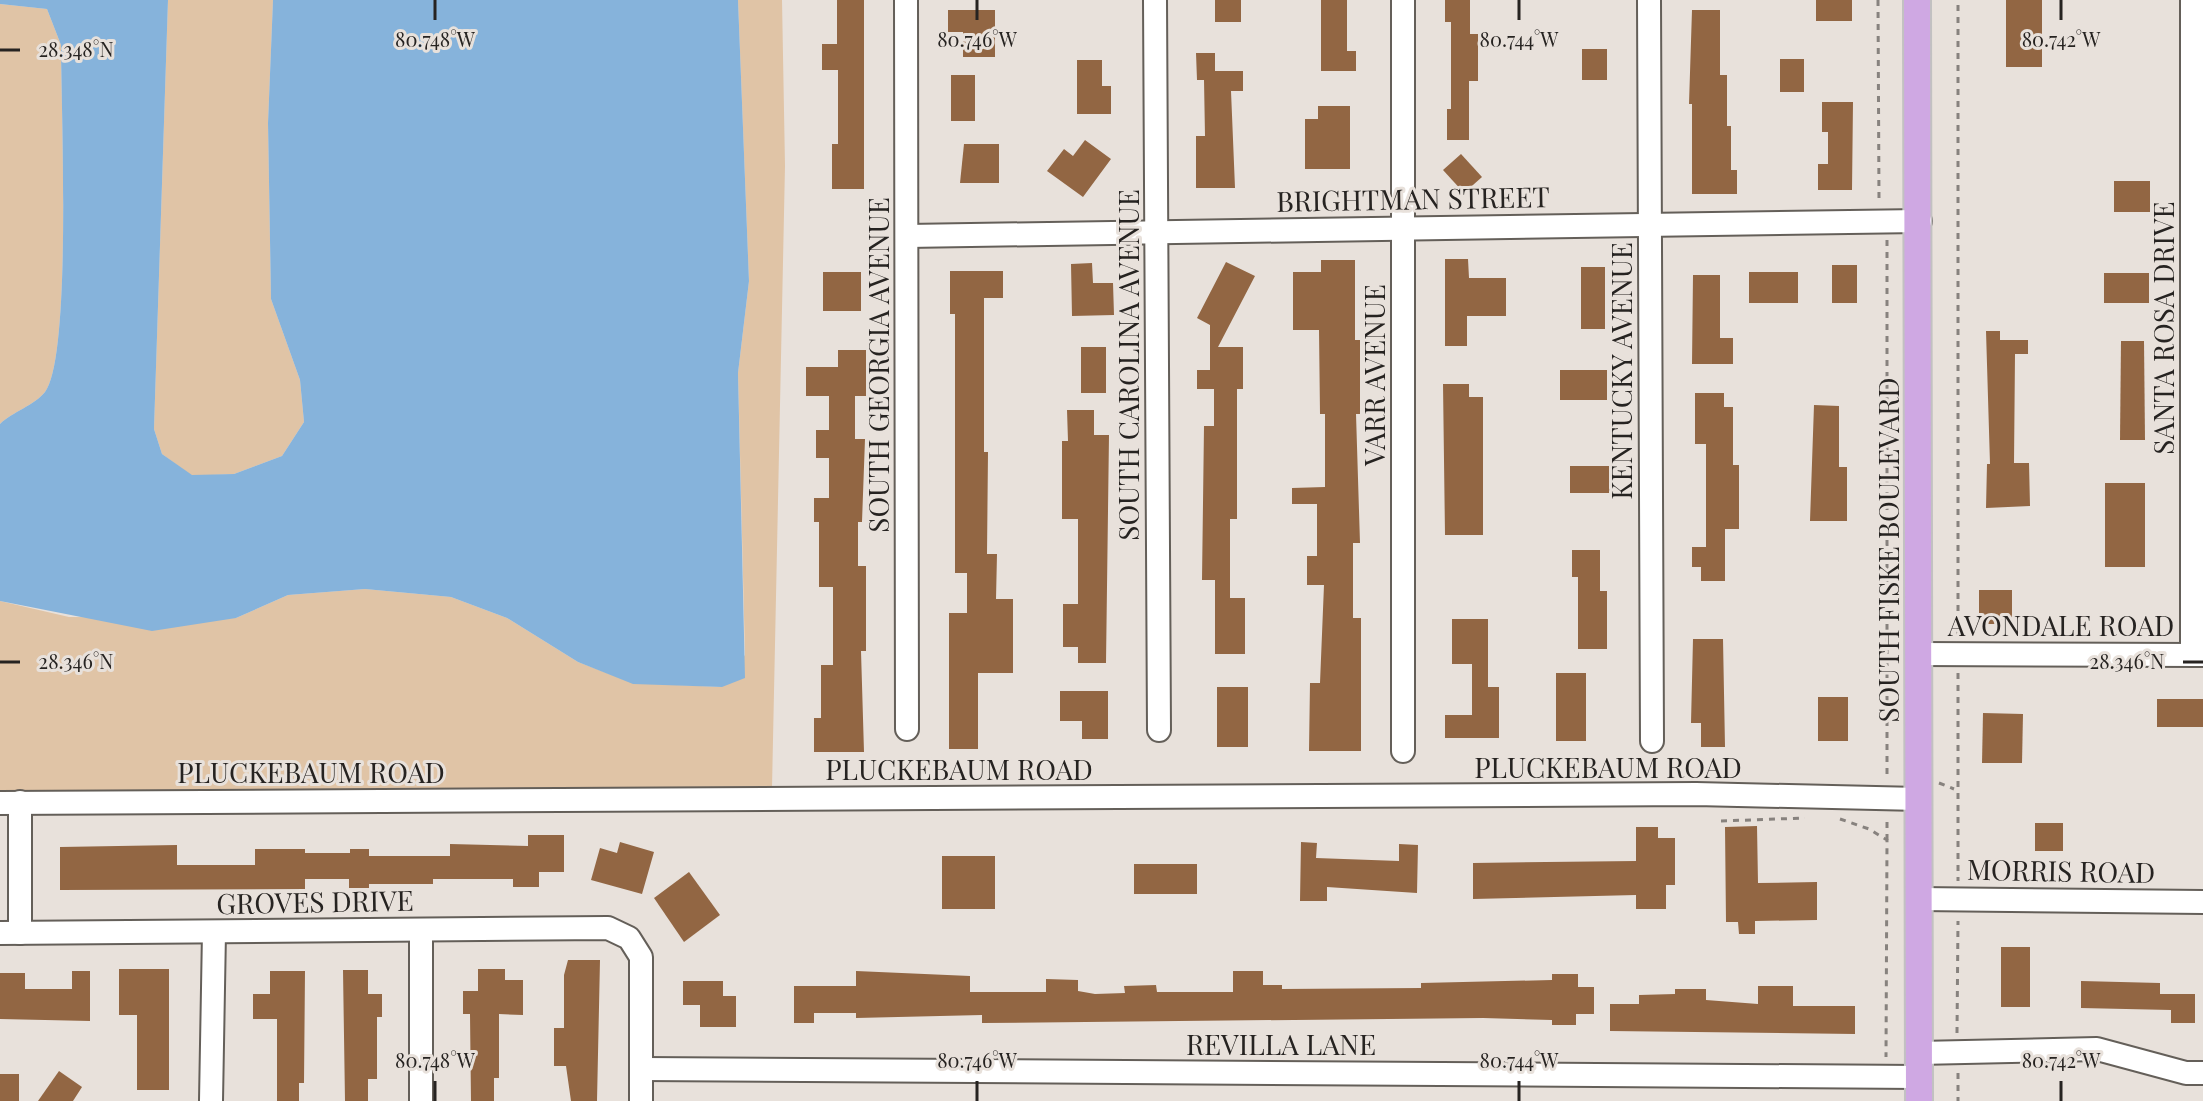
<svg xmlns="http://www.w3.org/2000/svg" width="2203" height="1101" font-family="'Playfair Display',serif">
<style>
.green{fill:#e0c4a6}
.water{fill:#86b3db}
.building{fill:#926643}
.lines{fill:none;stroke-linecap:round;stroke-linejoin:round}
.minor-casing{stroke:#645f59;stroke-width:26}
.major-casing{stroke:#c2c1c1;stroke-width:30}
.path{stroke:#87827e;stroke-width:3;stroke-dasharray:6 6;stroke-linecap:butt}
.minor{stroke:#fff;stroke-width:22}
.major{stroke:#cfa8e3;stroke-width:26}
.ticks{fill:none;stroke:#262321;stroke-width:3}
.labels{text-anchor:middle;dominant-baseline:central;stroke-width:6;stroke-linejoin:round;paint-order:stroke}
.street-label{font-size:28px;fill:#262321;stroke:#e8e1db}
.ticks-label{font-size:20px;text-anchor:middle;fill:#262321;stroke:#e8e1db;stroke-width:6;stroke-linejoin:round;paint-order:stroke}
</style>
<rect width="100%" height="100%" fill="#e8e1db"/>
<!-- green -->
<g class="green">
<path d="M168,0H273L268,123L271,299L300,380L304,422L282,456L234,474L192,476L162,454L154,429Z"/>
<path d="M738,0H782L785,166L772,788L0,792V601L69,617L236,618L288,595L365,589L451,597L507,618L578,662L633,683L721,687L745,655L738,373L749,281Z"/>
<path d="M0,4L47,9L61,45C61,104 72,357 45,392C35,405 12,412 0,424Z"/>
</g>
<!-- water -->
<path class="water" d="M0,0H168L154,429L162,454L192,475L234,474L282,456L304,422L300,380L271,299L268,123L273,0H738L749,281L738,373L745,678L722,687L633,684L578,662L507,618L451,597L365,589L288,595L236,618L152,631L0,601V424C12,412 35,405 45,392C72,357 61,104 61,45L47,9L0,4Z"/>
<!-- building -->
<g class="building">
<path d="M837,0H864V189H832V144H838V70H822V44H837Z"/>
<rect x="1215" y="0" width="26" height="22"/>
<path d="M1321,0H1347V51H1356V71H1321Z"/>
<path d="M1445,0H1470V34H1478V81H1469V140H1447V109H1451V22H1445Z"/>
<rect x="1816" y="0" width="36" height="21"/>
<rect x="2006" y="0" width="36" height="67"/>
<path d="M948,10H995V57H963V32H948Z"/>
<path d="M1692,10H1720V75H1727V126H1731V170H1737V194H1692V104H1689Z"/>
<rect x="1582" y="49" width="25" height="31"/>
<path d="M1196,53H1215V71H1243V91H1231L1235,188H1196V136H1205L1204,80H1197Z"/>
<rect x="1780" y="59" width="24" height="33"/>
<path d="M1077,60H1102V86H1111V114H1077Z"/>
<rect x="951" y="75" width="24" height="46"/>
<path d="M1822,102H1853L1852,190H1818V164H1828V132H1822Z"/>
<path d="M1318,106H1350V169H1305V119H1318Z"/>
<path d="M1085,140L1111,159L1083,197L1047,171L1064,149L1073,156Z"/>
<path d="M964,144H999V183H960Z"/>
<path d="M1461,154L1482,177L1464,193L1443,170Z"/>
<rect x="2114" y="181" width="36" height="31"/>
<path d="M1445,259H1468L1469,278H1506V316H1467V346H1445Z"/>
<path d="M1321,260H1355V340H1360V414H1356L1360,543H1353V618H1361V751H1309L1310,683H1320L1324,585H1307V556H1317V504H1292V488L1325,487V414H1320L1319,330H1293V272H1321Z"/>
<path d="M1226,262L1255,276L1218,347H1243V389H1237V519H1230V598H1245V654H1215V580H1202L1204,426H1214V389H1197V370H1210V325L1197,318Z"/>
<path d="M1092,263L1093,283H1113L1114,315L1072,316L1071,264Z"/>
<rect x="1832" y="265" width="25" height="38"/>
<rect x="1581" y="267" width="24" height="62"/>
<path d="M950,271H1003V298H984V452H988L987,554H997L996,599H1013V673H978V749H949V613H967V573H955V314H950Z"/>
<rect x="823" y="272" width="38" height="39"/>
<rect x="1749" y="272" width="49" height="31"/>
<rect x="2104" y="273" width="45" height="30"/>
<path d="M1693,275H1720V338H1733V364H1692Z"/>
<path d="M1986,331H2000V340H2028V354H2015L2014,463H2029L2030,506L1986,508L1987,464H1990Z"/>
<path d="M2121,341H2144L2145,440H2120Z"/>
<rect x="1081" y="347" width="25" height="46"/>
<path d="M838,350H866V396H855V439H865L862,522H858V566H866V651H861L864,752H814V718H821V665H833V587H819V522H814V498H829V458H816V430H829V396H806V367H838Z"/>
<rect x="1560" y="370" width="47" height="30"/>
<path d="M1443,384H1469V397H1483V535H1445Z"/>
<path d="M1695,393H1724V407H1733V465H1739V529H1725V581H1701V567H1692V547H1706V444H1695Z"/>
<path d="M1814,405L1839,406V467H1847V521H1810Z"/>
<path d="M1067,410H1094V435H1109L1106,663H1078V647H1063V604H1078V519H1062V441H1068Z"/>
<rect x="1570" y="466" width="40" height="27"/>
<rect x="2105" y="483" width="40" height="84"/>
<path d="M1572,550H1600V591H1607V649H1578V577H1572Z"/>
<rect x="1979" y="590" width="33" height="34"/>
<path d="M1452,619H1488V687H1499V738H1445V715H1472V664H1452Z"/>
<path d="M1693,639H1723L1725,747H1701V723H1691Z"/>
<rect x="1556" y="673" width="30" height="68"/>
<rect x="1217" y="687" width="31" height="60"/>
<path d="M1060,691H1108V739H1082V721H1060Z"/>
<rect x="1818" y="697" width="30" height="44"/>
<rect x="2157" y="699" width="46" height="28"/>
<path d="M1983,713L2023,714L2022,763H1982Z"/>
<rect x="2035" y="823" width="28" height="28"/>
<path d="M1757,826L1758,883L1817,882V920L1755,921V934H1739L1738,922H1726L1725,827Z"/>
<path d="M1636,827H1658V838H1675V885H1666V909H1636V895L1473,899V863L1636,861Z"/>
<path d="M528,835H564V872H539V887H513V879H433V884H369V888H349V879H305V889L60,890V847L177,845V865H255V849H305V853H350V849H369V856H450V844L528,846Z"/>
<path d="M620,842L654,852L642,894L591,880L600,848L617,853Z"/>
<path d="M1301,842L1317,843L1316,858L1399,861V844L1418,845L1417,893L1327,887V901H1300Z"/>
<rect x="942" y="856" width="53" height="53"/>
<rect x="1134" y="864" width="63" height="30"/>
<path d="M689,872L720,915L684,942L654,898Z"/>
<rect x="2001" y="947" width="29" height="60"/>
<path d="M568,960H600L597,1101H571L566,1066H554V1028H564V975Z"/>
<path d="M119,969H169V1090H137V1015H119Z"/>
<path d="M478,969H505V980H523V1015L499,1014V1078H494V1101H471L470,1014H463V991H478Z"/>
<path d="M343,970H368V994H382V1017H377V1079H368V1101H345Z"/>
<path d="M72,971H90V1021L0,1019V973H25V989H72Z"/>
<path d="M270,971H305L304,1083H299V1101H277V1019H253V994H270Z"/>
<path d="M856,971L970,976V992H1046V979L1078,980V991L1095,994L1125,993L1124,986L1156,985L1157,992H1233V971H1263V985H1282V989L1421,988V983L1552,980V974H1578V987H1594V1014H1576V1025H1552V1020L1483,1018L982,1023V1015L856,1018V1013H814V1023H794V986H856Z"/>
<path d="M683,981H723V996H736V1027H700V1005H683Z"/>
<path d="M2081,981L2160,983V994H2195V1023H2171V1010L2081,1008Z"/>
<path d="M1758,986H1793V1006H1855V1034L1610,1031V1004H1639V995L1675,994V989H1706V1000L1758,1004Z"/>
<path d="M59,1071L82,1087L73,1101H38Z"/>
<rect x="0" y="1074" width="19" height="27"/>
</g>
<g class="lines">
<defs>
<g id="minor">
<path d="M906,0L907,729"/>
<path d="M1155,0L1159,730"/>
<path d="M1403,0V751"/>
<path d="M1649,0L1652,741"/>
<path d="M2192,0V655"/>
<path d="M907,236L1920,221"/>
<path d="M1919,654L2203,655"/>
<path d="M20,802V933"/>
<path d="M0,803L1696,794L1919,799"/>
<path d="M1919,899L2203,902"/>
<path d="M0,933L608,928L629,938L641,957V1101"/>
<path d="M1919,1053L2097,1049L2186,1073H2203"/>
<path d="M642,1069L1919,1077"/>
<path d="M211,1101L214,932"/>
<path d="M421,1101V930"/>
</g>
<path id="major" d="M1917,0L1919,1101"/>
</defs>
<!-- minor casing -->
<use href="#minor" class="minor-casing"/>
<!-- major casing -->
<use href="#major" class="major-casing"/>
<!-- path -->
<g class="path">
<path d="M1878,0L1879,201"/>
<path d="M1887,240V777"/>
<path d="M1958,635V0"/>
<path d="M1958,673V881"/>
<path d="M1939,783L1954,789"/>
<path d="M1840,819L1869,829L1887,840L1886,1057"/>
<path d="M1721,821L1805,818"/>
<path d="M1887,840V820"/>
<path d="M1957,1033L1958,921"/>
<path d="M1958,1073V1101"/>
</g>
<!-- minor -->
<use href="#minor" class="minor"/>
<!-- major -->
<use href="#major" class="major"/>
</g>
<!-- ticks -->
<path class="ticks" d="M435,0V20M977,0V20M1519,0V20M2061,0V20M0,50H20M0,662H20M2183,662H2203M435,1081V1101M977,1081V1101M1519,1081V1101M2061,1081V1101"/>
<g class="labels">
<!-- street labels -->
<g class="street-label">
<text transform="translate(1413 198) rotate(-1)">BRIGHTMAN STREET</text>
<text transform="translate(2162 328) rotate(-90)">SANTA ROSA DRIVE</text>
<text transform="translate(877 365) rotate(-90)">SOUTH GEORGIA AVENUE</text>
<text transform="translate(1127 365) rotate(-90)">SOUTH CAROLINA AVENUE</text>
<text transform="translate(1620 371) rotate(-90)">KENTUCKY AVENUE</text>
<text transform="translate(1373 375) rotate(-90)">VARR AVENUE</text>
<text transform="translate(1887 550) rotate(-90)">SOUTH FISKE BOULEVARD</text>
<text x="2061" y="624">AVONDALE ROAD</text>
<text x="1608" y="766">PLUCKEBAUM ROAD</text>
<text x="959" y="768">PLUCKEBAUM ROAD</text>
<text x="311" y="771">PLUCKEBAUM ROAD</text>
<text transform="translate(2061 870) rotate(1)">MORRIS ROAD</text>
<text transform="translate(315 901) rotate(-1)">GROVES DRIVE</text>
<text x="1281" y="1043">REVILLA LANE</text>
</g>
</g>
<g class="ticks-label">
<text x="435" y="47">80.748°W</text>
<text x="977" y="47">80.746°W</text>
<text x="1519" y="47">80.744°W</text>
<text x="2061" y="47">80.742°W</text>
<text x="76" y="57">28.348°N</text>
<text x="76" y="669">28.346°N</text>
<text x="2127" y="669">28.346°N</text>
<text x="435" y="1068">80.748°W</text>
<text x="977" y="1068">80.746°W</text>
<text x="1519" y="1068">80.744°W</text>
<text x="2061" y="1068">80.742°W</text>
</g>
</svg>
